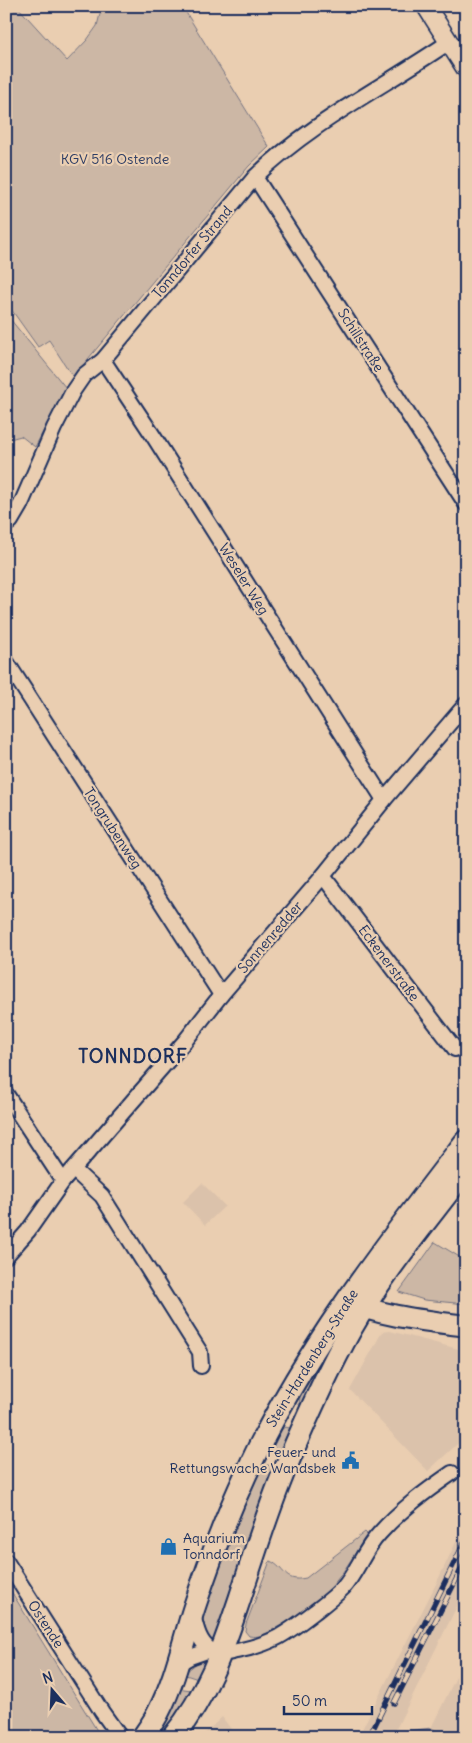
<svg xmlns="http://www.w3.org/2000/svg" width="472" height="1743" font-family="Delius,sans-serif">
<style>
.built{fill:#dbc2ab}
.green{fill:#ccb7a5;stroke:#747382}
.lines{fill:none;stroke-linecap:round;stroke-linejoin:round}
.minor-casing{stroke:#1b2f5e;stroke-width:18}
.tertiary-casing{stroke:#1b2f5e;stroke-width:21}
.secondary-casing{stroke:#1b2f5e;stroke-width:24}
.primary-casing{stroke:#1b2f5e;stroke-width:25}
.minor{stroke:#eaceb1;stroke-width:14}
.tertiary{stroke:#eaceb1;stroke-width:18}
.secondary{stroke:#eaceb1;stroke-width:20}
.primary{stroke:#eaceb1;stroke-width:21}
.rail-casing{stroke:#1b2f5e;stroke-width:5.5}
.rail{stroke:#eaceb1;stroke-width:4;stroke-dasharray:11;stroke-linecap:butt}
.labels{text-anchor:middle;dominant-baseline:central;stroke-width:4.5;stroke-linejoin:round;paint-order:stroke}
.park-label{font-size:14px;fill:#2d3d65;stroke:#eaceb1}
.street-label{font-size:14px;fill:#1b2f5e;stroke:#eaceb1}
.poi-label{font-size:14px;fill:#1b2f5e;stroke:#eaceb1;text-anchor:end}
.district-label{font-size:19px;font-weight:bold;letter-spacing:1px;fill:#1b2f5e;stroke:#eaceb1}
</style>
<rect width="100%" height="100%" fill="#eaceb1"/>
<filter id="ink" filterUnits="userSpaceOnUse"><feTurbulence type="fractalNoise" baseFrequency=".02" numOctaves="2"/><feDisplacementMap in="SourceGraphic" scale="10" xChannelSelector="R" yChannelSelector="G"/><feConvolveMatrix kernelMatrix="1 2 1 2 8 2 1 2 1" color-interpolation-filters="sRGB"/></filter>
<g filter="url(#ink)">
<!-- built -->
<g class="built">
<path d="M202,1183L225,1206L205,1225L183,1202Z"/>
<path d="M390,1331L466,1351V1436L428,1471L350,1390L382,1332Z"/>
<path d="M466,1521V1588L394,1733L392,1737H358L436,1584Z"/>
<path d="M466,1657V1737H449L431,1728Z"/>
<path d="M222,1717L237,1737H201Z"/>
</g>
<!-- green -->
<g class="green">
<path d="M6,6H17L67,61L87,40L97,26L102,6H182L269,147L249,166L73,377L49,340L38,347L6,302Z"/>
<path d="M6,314L66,388L35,447L21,436L6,440Z"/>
<path d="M435,1242L466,1261V1304L424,1300L399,1292Z"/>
<path d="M347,1316L303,1409L299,1405L300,1397L331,1336Z"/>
<path d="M285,1427L294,1429L283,1453L273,1447L282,1429Z"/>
<path d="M267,1465L278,1466L220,1642L212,1643L206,1638L201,1626L217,1568L252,1473Z"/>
<path d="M365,1532L367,1534C356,1551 346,1570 333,1585C317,1604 295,1618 274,1629C266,1634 259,1638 249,1636L245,1631L246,1624L270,1561C286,1568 283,1583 306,1578Z"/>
<path d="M6,1583L101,1737H6Z"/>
<path d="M206,1656L212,1661L204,1681L183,1674Z"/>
<path d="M177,1688L198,1691L164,1737H152Z"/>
<path d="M431,1728L449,1737H392L394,1733Z"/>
</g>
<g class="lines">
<defs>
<g id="minor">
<path d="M255,177L466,504"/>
<path d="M103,360L152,434L384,800"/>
<path d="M6,525L11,521L21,504L54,428L73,391L84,375L103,360L255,177C311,122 385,86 449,42"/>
<path d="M6,661L221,995"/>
<path d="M323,876L455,1049"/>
<path d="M6,1094L63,1181"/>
<path d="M74,1170L102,1196L200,1352L201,1366"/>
<path d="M6,1256L28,1231L63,1181L185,1041L221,995L323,876L384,800L466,704"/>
<path d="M6,1561L102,1712L120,1737"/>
<path d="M193,1614C196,1627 199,1643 211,1650C220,1656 227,1653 237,1651C275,1643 287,1633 317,1610C326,1603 335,1596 343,1588C357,1572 364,1550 379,1534C400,1510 426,1491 452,1473"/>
<path d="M178,1664L190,1657L210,1650"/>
</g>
<path id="tertiary" d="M426,6L466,69"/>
<path id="secondary" d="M349,1301C381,1317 430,1321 466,1326"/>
<g id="primary">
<path d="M143,1737C149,1728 155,1720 159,1711C176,1678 183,1642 194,1608C209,1562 226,1517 246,1474C302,1352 385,1246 466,1141"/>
<path d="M173,1737C208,1694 223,1649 240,1598C255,1552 269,1506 288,1462C307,1417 327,1372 351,1329C383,1272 427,1221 466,1169"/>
</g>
</defs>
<!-- minor casing -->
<use href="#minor" class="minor-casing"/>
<!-- tertiary casing -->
<use href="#tertiary" class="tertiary-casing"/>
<!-- secondary casing -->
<use href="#secondary" class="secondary-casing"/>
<!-- primary casing -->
<use href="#primary" class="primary-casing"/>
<!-- minor -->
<use href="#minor" class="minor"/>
<!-- tertiary -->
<use href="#tertiary" class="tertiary"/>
<!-- secondary -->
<use href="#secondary" class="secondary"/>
<!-- primary -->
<use href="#primary" class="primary"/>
<defs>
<g id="rail">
<path d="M394,1703L466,1560"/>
<path d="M369,1737L466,1539"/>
</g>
</defs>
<!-- rail casing -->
<use href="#rail" class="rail-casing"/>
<!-- rail -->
<use href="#rail" class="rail"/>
</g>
</g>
<!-- icons -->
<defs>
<symbol id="civic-bare" viewBox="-9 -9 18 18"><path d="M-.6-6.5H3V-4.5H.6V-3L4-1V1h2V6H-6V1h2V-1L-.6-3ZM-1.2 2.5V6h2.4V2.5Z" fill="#1f6fb2" stroke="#eaceb1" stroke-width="2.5" paint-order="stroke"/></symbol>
<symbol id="shop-bare" viewBox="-9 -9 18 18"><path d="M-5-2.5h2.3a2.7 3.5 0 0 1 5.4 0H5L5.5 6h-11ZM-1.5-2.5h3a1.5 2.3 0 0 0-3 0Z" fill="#1f6fb2" stroke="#eaceb1" stroke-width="2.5" paint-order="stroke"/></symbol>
</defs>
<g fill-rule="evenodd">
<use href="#civic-bare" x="338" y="1448" width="25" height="25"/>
<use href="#shop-bare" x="156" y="1534" width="25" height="25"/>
</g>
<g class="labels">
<!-- park labels -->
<g class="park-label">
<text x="115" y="159">KGV 516 Ostende</text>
</g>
<!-- street labels -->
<g class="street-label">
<text transform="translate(192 252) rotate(-50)">Tonndorfer Strand</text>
<text transform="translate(361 340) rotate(57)">Schillstraße</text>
<text transform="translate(244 579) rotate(58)">Weseler Weg</text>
<text transform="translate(113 828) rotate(57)">Tongrubenweg</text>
<text transform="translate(270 937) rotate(-49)">Sonnenredder</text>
<text transform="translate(389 963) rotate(53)">Eckenerstraße</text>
<text transform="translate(312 1358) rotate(-58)">Stein-Hardenberg-Straße</text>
<text transform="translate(46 1624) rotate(57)">Ostende</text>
</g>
<!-- poi labels -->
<g class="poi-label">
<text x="336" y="1452">Feuer- und<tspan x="336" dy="16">Rettungswache Wandsbek</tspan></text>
<text x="183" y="1538" text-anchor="start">Aquarium<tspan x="183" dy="16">Tonndorf</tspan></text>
</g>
<!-- district labels -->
<g class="district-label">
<text x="133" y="1056">TONNDORF</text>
</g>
</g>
<!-- margin -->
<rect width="472" height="1743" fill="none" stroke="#eaceb1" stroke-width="25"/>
<rect x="12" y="12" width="447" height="1718" fill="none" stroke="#1b2f5e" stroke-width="2" filter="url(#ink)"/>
<!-- north arrow -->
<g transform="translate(52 1690) rotate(341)" stroke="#eaceb1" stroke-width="4" paint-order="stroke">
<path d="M0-4L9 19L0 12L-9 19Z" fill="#1b2f5e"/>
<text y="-8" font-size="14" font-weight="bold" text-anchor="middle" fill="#1b2f5e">N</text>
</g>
<!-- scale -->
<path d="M284 1706v8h88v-8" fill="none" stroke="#1b2f5e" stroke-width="2.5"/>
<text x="292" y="1706" font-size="15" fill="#1b2f5e" stroke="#eaceb1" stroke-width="4" paint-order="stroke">50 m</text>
</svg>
